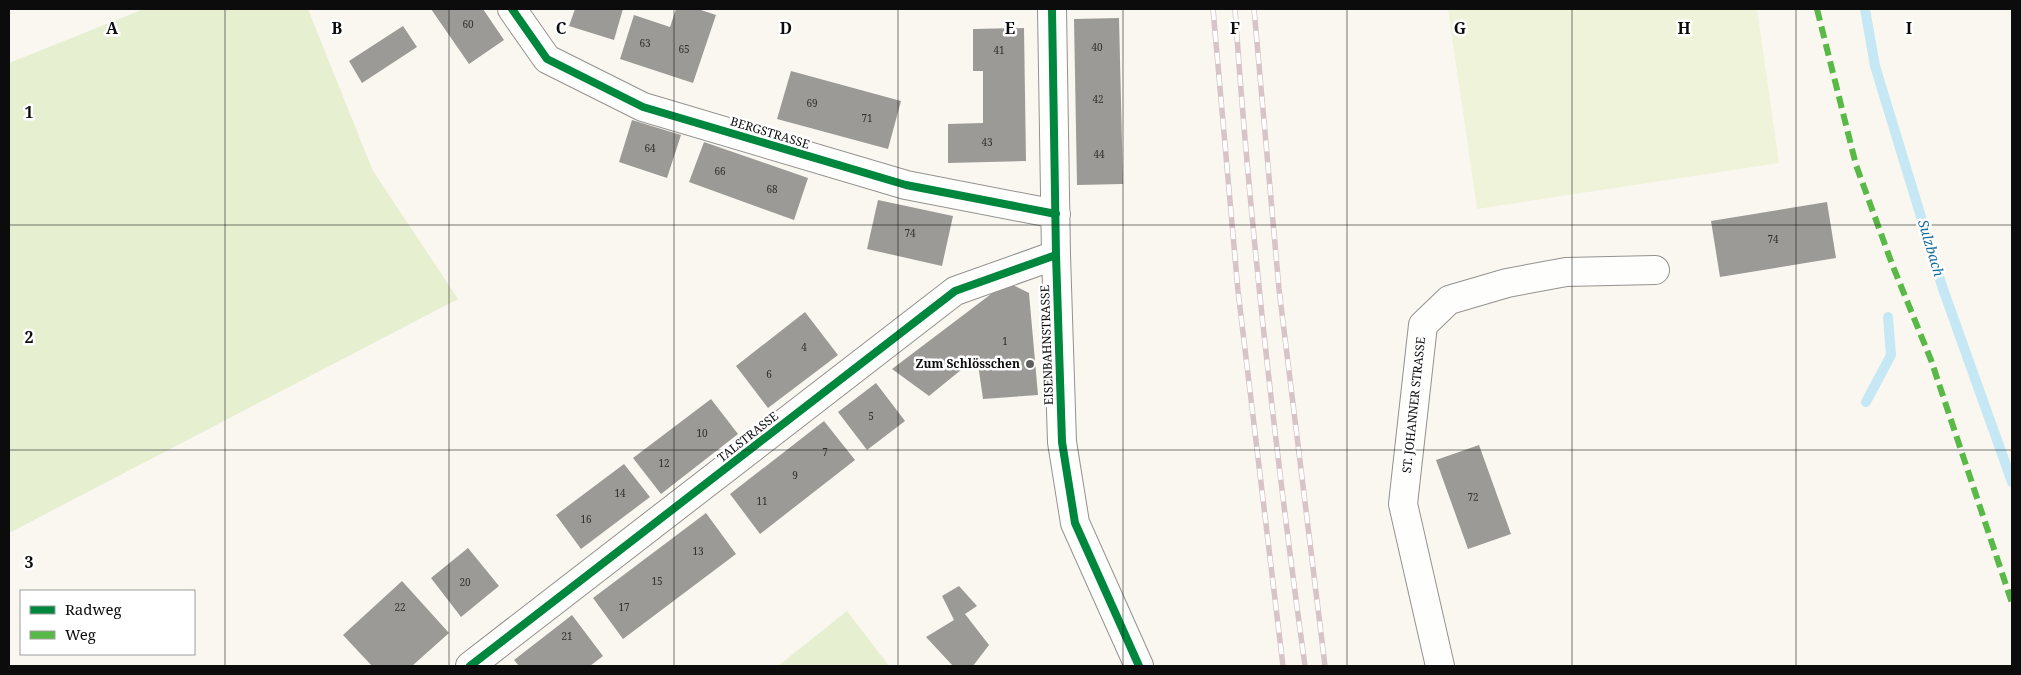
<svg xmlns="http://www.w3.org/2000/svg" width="2021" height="675" font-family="'Noto Serif',serif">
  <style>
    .green { fill: #e6efd0 }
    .pitch { fill: #eff3d9 }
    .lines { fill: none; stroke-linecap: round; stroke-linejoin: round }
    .stream { stroke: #c6e8f4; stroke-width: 10 }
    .building { fill: #9c9a96 }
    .street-casing { stroke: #93928f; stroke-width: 30 }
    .street { stroke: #fefefd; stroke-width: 28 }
    .rail-casing { stroke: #d6c4c6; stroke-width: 5.5 }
    .rail { stroke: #fff; stroke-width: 4; stroke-dasharray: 11; stroke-linecap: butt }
    .quiet { stroke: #58b947; stroke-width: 6; stroke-dasharray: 12 6; stroke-linecap: butt }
    .cycleway-casing { stroke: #fff; stroke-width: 11 }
    .cycleway { stroke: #00873e; stroke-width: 8 }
    .grid { fill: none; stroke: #0c0c0c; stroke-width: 1; stroke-opacity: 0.55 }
    .poi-dot { fill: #5f5e5c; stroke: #fff; stroke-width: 2 }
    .labels { text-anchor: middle; stroke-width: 5; stroke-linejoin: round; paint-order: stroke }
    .number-label { font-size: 10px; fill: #30302e }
    .street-label { font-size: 12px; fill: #0c0c0c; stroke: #fff }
    .poi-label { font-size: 12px; font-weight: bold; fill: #0c0c0c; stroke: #fff; text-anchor: end }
    .water-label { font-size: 14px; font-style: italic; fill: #166f9d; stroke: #fff }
    .grid-label { font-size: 16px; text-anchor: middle; font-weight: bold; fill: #0c0c0c; stroke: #fff; stroke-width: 5; stroke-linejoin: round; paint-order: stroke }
  </style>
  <rect width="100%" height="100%" fill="#faf7f0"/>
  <path class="green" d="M144,9H308L373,171L458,299L9,533V63Z
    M847,611L889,666H778Z"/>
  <path class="pitch" d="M1448,9H1757L1779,163L1477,209Z"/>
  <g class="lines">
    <path class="stream" d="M1865,9L1875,66L1943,289L2012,482
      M1866,402L1891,355L1888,317"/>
  </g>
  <path class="building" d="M431,9H483L504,40L469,64Z
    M575,9H623L614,40L569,26Z
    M676,9H698L716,15L693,83L620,59L634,15L670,27Z
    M1119,18L1123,184L1077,185L1074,19Z
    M403,26L417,47L362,83L349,61Z
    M1024,28L1026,161L948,163V124L983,123V71H973V29Z
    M791,71L901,101L888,149L777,119Z
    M632,120L681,135L667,178L619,162Z
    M704,142L808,178L794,220L689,182Z
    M878,200L953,216L942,266L867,249Z
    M1827,202L1836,258L1720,277L1711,221Z
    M1007,282L1029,293L1038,395L983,399L977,357L929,396L892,369Z
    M805,312L838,355L768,408L736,366Z
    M876,383L905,421L867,450L838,412Z
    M711,399L738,434L661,494L633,458Z
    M824,421L855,460L760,534L730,494Z
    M1479,445L1511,534L1468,549L1436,460Z
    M624,464L650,497L581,549L556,515Z
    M706,513L736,554L623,639L593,598Z
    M468,548L499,586L461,617L431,578Z
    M402,581L449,633L412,666H372L343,635Z
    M959,586L977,606L965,614L989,645L973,666H953L926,637L954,620L942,596Z
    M572,615L603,656L590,666H519L514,660Z"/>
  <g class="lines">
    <g class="street-casing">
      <path id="street" d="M512,9L547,59L643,107L906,185L1056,214
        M1052,9L1056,255L1062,442L1075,523L1139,666
        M470,666L955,291L1056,255
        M1440,666L1403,504L1423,325L1449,300L1507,283L1566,272L1655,270"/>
    </g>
    <use href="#street" class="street"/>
    <g class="rail-casing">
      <path id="rail" d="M1213,9L1238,291L1283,666
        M1235,9C1250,229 1275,448 1305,666
        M1254,9L1279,289L1325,666"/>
    </g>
    <use href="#rail" class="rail"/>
    <path class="quiet" d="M1817,9L1856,165L1892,264L1931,360L2012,603"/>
    <g class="cycleway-casing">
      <path id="cycleway" d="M512,9L547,59L643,107L906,185L1056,214
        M1052,9L1056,255L1062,442L1075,523L1139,666
        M470,666L955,291L1056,255"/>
    </g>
    <use href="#cycleway" class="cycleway"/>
  </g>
  <path class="grid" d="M225,9V666M449,9V666M674,9V666M898,9V666M1123,9V666M1347,9V666M1572,9V666M1796,9V666M9,225H2012M9,450H2012"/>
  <circle class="poi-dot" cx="1030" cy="364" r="5"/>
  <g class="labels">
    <g class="number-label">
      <text x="468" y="28">60</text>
      <text x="645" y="47">63</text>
      <text x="1097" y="51">40</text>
      <text x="684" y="53">65</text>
      <text x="999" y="54">41</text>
      <text x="1098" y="103">42</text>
      <text x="812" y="107">69</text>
      <text x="867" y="122">71</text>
      <text x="987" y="146">43</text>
      <text x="650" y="152">64</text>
      <text x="1099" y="158">44</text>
      <text x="720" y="175">66</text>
      <text x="772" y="193">68</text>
      <text x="910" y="237">74</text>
      <text x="1773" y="243">74</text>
      <text x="1005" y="345">1</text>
      <text x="804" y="351">4</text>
      <text x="769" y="378">6</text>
      <text x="871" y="420">5</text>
      <text x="702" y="437">10</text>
      <text x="825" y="456">7</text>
      <text x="664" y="467">12</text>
      <text x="795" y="479">9</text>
      <text x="620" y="497">14</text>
      <text x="1473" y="501">72</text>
      <text x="762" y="505">11</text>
      <text x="586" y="523">16</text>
      <text x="698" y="555">13</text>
      <text x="657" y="585">15</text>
      <text x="465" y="586">20</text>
      <text x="400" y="611">22</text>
      <text x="624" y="611">17</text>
      <text x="567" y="640">21</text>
    </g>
    <g class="street-label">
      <text transform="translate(770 133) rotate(17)" y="4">BERGSTRASSE</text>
      <text transform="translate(1047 345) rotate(-92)" y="4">EISENBAHNSTRASSE</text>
      <text transform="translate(1414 405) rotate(-84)" y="4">ST. JOHANNER STRASSE</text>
      <text transform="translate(748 437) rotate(-38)" y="4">TALSTRASSE</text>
    </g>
    <g class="poi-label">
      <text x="1020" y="368">Zum Schlösschen</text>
    </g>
    <g class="water-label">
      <text transform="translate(1931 248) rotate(73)" y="5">Sulzbach</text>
    </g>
  </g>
  <g class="grid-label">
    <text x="112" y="34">A</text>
    <text x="337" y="34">B</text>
    <text x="561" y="34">C</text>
    <text x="786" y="34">D</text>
    <text x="1010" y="34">E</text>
    <text x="1235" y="34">F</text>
    <text x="1460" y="34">G</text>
    <text x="1684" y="34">H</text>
    <text x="1909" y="34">I</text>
    <text x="29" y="118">1</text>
    <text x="29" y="343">2</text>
    <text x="29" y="568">3</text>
  </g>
  <rect width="2021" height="675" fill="none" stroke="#0c0c0c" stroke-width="20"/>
  <rect x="20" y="590" width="175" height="65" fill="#ffffff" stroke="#9e9e9e"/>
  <rect x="30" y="606" width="25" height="8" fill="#00873e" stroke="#9e9e9e"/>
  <text x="65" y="615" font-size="15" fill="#0c0c0c">Radweg</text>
  <rect x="30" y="631" width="25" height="8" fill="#58b947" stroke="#9e9e9e"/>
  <text x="65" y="640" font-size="15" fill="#0c0c0c">Weg</text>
</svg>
